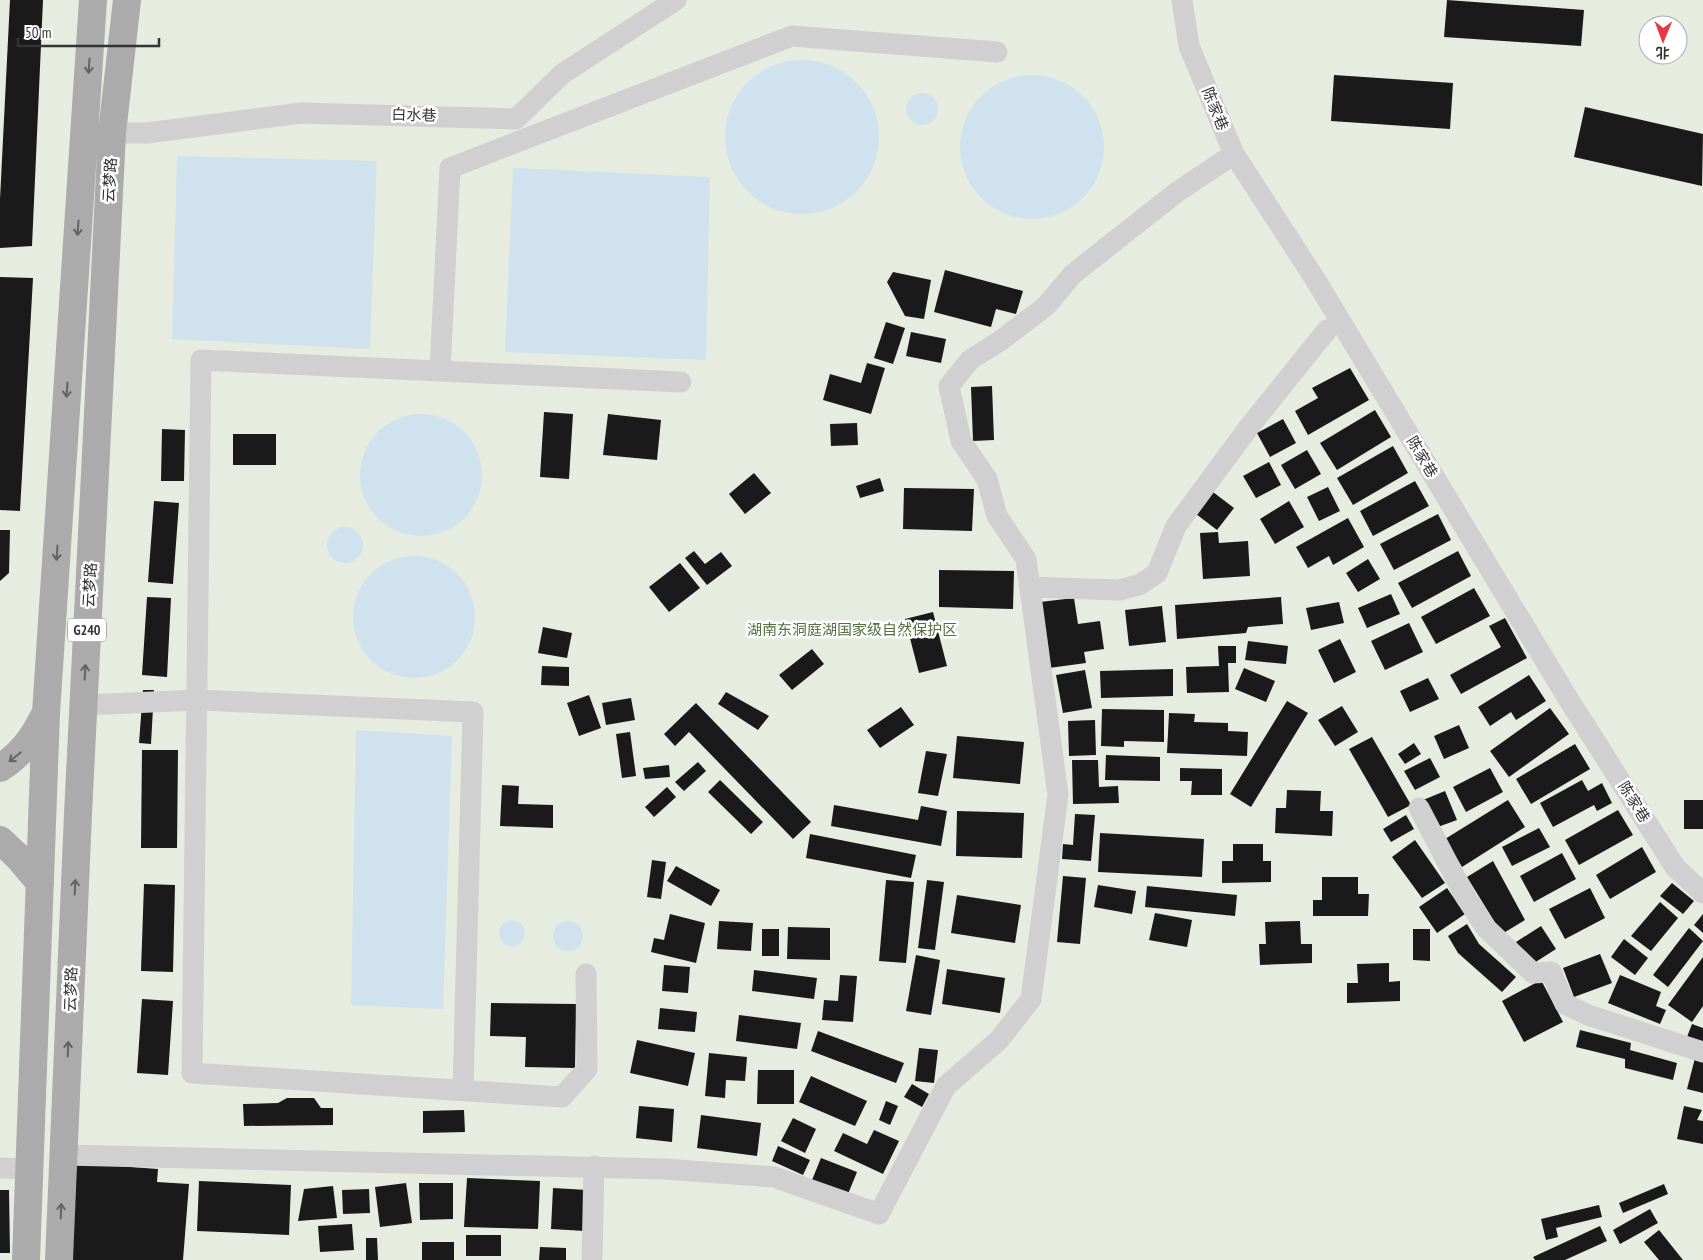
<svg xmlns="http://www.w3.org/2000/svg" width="1703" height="1260" font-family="'PT Sans Narrow','Noto Sans SC',sans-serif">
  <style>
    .green { fill: #e6ecdf; fill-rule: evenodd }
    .water { fill: #cfe2ee }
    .building { fill: #1a1a1a }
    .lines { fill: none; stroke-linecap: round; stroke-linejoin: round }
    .minor { stroke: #d0d0d0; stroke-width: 21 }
    .major { stroke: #ababab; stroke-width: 28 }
    .oneway { stroke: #636363 }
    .labels { text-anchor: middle; stroke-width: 5; stroke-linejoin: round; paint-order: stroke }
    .shield { fill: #fff; stroke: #707070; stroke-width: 1 }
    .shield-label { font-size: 14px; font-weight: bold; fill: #333 }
    .street-label { font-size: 15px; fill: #333; stroke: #fff }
    .park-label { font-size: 15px; fill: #56703f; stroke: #fff }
  </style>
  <rect width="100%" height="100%" fill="#fff"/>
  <path class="green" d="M0,0H1703V1260H0ZM1648,25H1678V55H1648Z"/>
  <path class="water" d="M725 137a77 77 0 1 1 154 0a77 77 0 1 1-154 0Z
    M960 147a72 72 0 1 1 144 0a72 72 0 1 1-144 0Z
    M906 109a16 16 0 1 1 32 0a16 16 0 1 1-32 0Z
    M177,156L377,161L370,349L172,339Z
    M513,168L710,177L706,360L505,352Z
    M360 475a61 61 0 1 1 122 0a61 61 0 1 1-122 0Z
    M327 545a18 18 0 1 1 36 0a18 18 0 1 1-36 0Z
    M353 617a61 61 0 1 1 122 0a61 61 0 1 1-122 0Z
    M356,730L452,736L443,1009L351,1005Z
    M499 933a13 13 0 1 1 26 0a13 13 0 1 1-26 0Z
    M553 936a15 15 0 1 1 30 0a15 15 0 1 1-30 0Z"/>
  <path class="building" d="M10,0H43L32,246L0,248V199Z
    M1447,0L1584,10L1581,46L1444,37Z
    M1334,75L1453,83L1450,129L1331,121Z
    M1585,107L1703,134L1702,186L1574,157Z
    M945,270L1023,291L1016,314L996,309L991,327L934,312Z
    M893,272L931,280L924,319L905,316L887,282Z
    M0,277L33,278L20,511L0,510Z
    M886,322L905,328L893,364L874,358Z
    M911,332L946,339L941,363L906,356Z
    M867,363L885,368L871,414L823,400L830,374L861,383Z
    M1350,368L1369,400L1308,435L1295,411L1318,398L1312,388Z
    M992,386L994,440L973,441L971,387Z
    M1375,410L1391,437L1337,470L1320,443Z
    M544,412L573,414L569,479L540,477Z
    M608,414L661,420L657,460L603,455Z
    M1283,419L1296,443L1270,457L1257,433Z
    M857,423L858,445L831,446L830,424Z
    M162,429L185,430L184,481H161Z
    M233,434H276V465H233Z
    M1393,446L1408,473L1353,505L1337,478Z
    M1307,450L1321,474L1295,489L1281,465Z
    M1269,462L1281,485L1256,498L1243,476Z
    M754,473L771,493L745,514L729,494Z
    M880,478L884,491L860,498L856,486Z
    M1415,481L1429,506L1373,536L1360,511Z
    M1328,487L1340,511L1319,521L1307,497Z
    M904,488L974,489L972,531L903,529Z
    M1213,492L1234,508L1217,530L1196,514Z
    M154,501L179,503L173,584L148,582Z
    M1289,501L1304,527L1275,544L1260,519Z
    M1438,514L1451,540L1394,570L1380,544Z
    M1348,518L1364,547L1333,565L1329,556L1308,568L1296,547Z
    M0,530H10L9,573L0,581Z
    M1218,532L1219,543L1248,541L1250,576L1203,579L1200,533Z
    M694,551L705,564L721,552L732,566L707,585L685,558Z
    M1458,551L1471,576L1412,608L1398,583Z
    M1368,559L1380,579L1358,592L1346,573Z
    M680,563L700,588L669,612L649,587Z
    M939,570L1014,571L1013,609L939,607Z
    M1474,588L1490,616L1436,644L1421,617Z
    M1391,594L1400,614L1367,628L1358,608Z
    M147,597L171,598L167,677L142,675Z
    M1281,597L1283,624L1248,627L1246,633L1177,639L1175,605Z
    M1074,598L1078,624L1100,621L1104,649L1084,652L1086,663L1049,668L1040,602Z
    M1339,602L1344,623L1311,630L1306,608Z
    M1162,606L1166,642L1129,646L1125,610Z
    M933,612L947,666L919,673L905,619Z
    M1505,618L1527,658L1461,694L1450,675L1501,647L1489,626Z
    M1409,623L1423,652L1385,670L1371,641Z
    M543,627L572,633L567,658L538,653Z
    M1340,639L1356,672L1334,683L1318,650Z
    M1248,641L1288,646L1286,664L1245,660Z
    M1218,646H1236V663H1228L1229,692L1187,693L1186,667L1219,666Z
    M812,649L824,664L792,690L779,675Z
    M542,666L569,667V686L541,685Z
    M1244,668L1275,681L1266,702L1235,689Z
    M1173,669V696L1101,698L1100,671Z
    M1085,670L1092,708L1063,713L1056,675Z
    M1529,675L1546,701L1516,720L1511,712L1490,726L1478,707Z
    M1428,678L1439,699L1410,712L1400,691Z
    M143,690H154L151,744L139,743Z
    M726,692L769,716L758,730L718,704Z
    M589,695L601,728L579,736L567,703Z
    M631,698L635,720L606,725L602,703Z
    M1287,701L1308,713L1251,807L1230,794Z
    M696,703L811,822L793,839L689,732L675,746L664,734Z
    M1342,706L1358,732L1335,746L1318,720Z
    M901,707L914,725L880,748L867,730Z
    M1550,708L1569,734L1509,777L1490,751Z
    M1102,709L1164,710V742L1124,741V747L1101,746Z
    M1169,713L1195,714L1194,722L1228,723V731L1248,732L1247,756L1167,753Z
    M1095,720L1096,755L1069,756L1068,721Z
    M1459,725L1469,748L1444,759L1434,736Z
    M630,732L636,776L622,778L616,734Z
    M957,736L1024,742L1020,784L953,778Z
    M1372,737L1411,805L1388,817L1349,749Z
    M1414,743L1421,754L1405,764L1398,754Z
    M1575,744L1590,769L1531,804L1516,779Z
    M142,750H178L177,848H141Z
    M926,751L947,754L938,796L918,793Z
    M1106,755L1160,757V781L1105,780Z
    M1430,758L1440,777L1415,790L1404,771Z
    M1072,760H1098L1099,787L1118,786L1119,803L1073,804Z
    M698,762L706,771L684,791L675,782Z
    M669,765L670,777L645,779L643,768Z
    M1180,768L1222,769V795H1191L1192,781H1180Z
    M1490,768L1503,792L1466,812L1453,787Z
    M720,780L763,822L751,834L708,792Z
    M1582,780L1588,791L1602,783L1612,803L1597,811L1594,805L1553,827L1540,803Z
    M502,785L519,786L518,804L553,805V828L500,826Z
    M667,787L676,797L654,817L645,807Z
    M1287,790L1321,791L1320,811H1333L1332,836L1275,833L1276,808H1286Z
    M1445,791L1457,820L1435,828L1423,800Z
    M1508,800L1525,827L1462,867L1445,839Z
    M1684,800H1703V829H1684Z
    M834,805L918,820L921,806L947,811L941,846L831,826Z
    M1618,810L1633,835L1579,865L1565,840Z
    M957,811L1024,813L1022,858L956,856Z
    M1075,814L1095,815L1091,861L1062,859L1063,844L1073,845Z
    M1406,815L1414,829L1391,842L1383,829Z
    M1539,828L1550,847L1512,866L1502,847Z
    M1100,833L1204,839L1202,877L1098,872Z
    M810,834L916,855L911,878L806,858Z
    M1415,840L1445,883L1422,898L1392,857Z
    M1233,844H1263V861H1271V882L1222,883V861H1233Z
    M1642,847L1656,872L1610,899L1596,875Z
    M1562,853L1576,879L1534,902L1520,876Z
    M652,860L666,862L661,899L647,897Z
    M1493,861L1525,920L1502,934L1467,877Z
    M676,866L720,890L711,906L667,881Z
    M1063,876L1086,878L1080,944L1057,942Z
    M1322,877H1358V894H1369L1368,916H1313V900H1322Z
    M886,880L914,882L906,963L879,961Z
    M927,880L944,882L935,950L918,948Z
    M1672,883L1694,901L1683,914L1660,896Z
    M144,884L175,885L173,972L141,971Z
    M1098,885L1136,891L1132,914L1094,907Z
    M1147,886L1237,895L1235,916L1145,907Z
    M1447,888L1465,914L1437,933L1419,907Z
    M1590,888L1605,918L1565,939L1549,909Z
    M957,895L1021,905L1015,943L951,933Z
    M1660,902L1678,918L1651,951L1631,936Z
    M1155,913L1192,920L1187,947L1149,940Z
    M670,914L705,923L696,963L651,952L654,938L664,940Z
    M1703,914V933L1694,925Z
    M719,921L753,923L751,951L717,949Z
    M1300,921L1301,944H1312V963L1260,965L1259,944H1266L1265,922Z
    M1467,924L1479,944L1516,977L1502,992L1458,953L1448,936Z
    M1541,926L1556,949L1531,965L1516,942Z
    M788,927L830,928V960L787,959Z
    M1689,928L1703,941L1668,987L1653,975Z
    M762,929H779V956H762Z
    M1413,929H1430V961L1413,960Z
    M1624,939L1648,958L1635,975L1611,957Z
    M1600,954L1612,983L1574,997L1563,968Z
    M916,955L940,960L931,1015L906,1011Z
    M1703,957V1006L1692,1022L1668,1005Z
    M1389,963V982L1400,981V1001L1347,1003V983H1358L1357,964Z
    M664,965L690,967L688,993L662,991Z
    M947,969L1005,978L1000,1013L942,1004Z
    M754,970L817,978L814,999L752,991Z
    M840,975L857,976L853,1022L822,1020L824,1000L838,1001Z
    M1620,975L1661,992L1656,1006L1666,1010L1660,1024L1608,1003Z
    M1541,980L1563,1022L1524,1042L1502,1001Z
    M142,999L173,1001L168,1075L137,1073Z
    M491,1003L576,1004L575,1068L525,1067L526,1037L490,1036Z
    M660,1008L697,1012L695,1032L658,1029Z
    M739,1015L801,1023L797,1049L736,1041Z
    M1692,1024L1703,1028V1043L1687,1037Z
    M1580,1030L1631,1043L1630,1050L1677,1063L1673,1080L1625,1068V1059L1576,1047Z
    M818,1031L904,1063L896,1083L811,1051Z
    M637,1040L695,1053L688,1086L630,1073Z
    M919,1048L938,1050L934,1083L915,1081Z
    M709,1053L747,1057L745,1081L726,1080L725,1098L705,1096Z
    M1695,1058L1703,1060V1093L1687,1089Z
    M758,1070H794V1104H757Z
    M811,1076L867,1101L855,1126L799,1102Z
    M912,1084L929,1094L922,1107L904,1097Z
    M287,1098H314L321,1108H333V1125L244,1126L243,1104L278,1103Z
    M886,1101L898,1106L890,1125L879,1120Z
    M639,1106L674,1109L672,1142L636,1138Z
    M1684,1106L1702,1110L1697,1120L1703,1121V1144L1677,1139Z
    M464,1110L465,1132L423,1133V1111Z
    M701,1115L761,1123L757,1156L697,1148Z
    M793,1118L816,1129L805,1153L781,1141Z
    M874,1130L899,1141L883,1174L834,1151L843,1133L867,1144Z
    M778,1146L810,1160L803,1175L772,1161Z
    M821,1158L857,1172L848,1194L812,1180Z
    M76,1163L158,1169L157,1182L189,1184L183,1260H69Z
    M467,1178L540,1181L538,1229L464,1227Z
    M199,1181L291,1185L289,1235L197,1231Z
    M406,1183L412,1223L380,1227L375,1187Z
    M419,1183H453V1219L420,1220Z
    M1664,1184L1668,1194L1623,1213L1619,1203Z
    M333,1186L337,1218L298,1221L304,1189Z
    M553,1188L587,1190L585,1231L551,1229Z
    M369,1189L370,1213L343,1214L342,1190Z
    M0,1190H9L10,1253H0Z
    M1599,1205L1602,1217L1556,1228L1558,1237L1546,1240L1541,1219Z
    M1650,1209L1658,1223L1620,1244L1613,1230Z
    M352,1224L354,1250L320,1252L318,1226Z
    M1600,1226L1607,1241L1565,1260H1535L1533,1257Z
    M1659,1230L1683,1260H1659L1644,1242Z
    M466,1235H501V1256H466Z
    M366,1238H377L378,1260H366Z
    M422,1242H454V1260H422Z
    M540,1247L566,1248V1260H539Z"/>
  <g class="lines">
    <path class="minor" d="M1182,0L1189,46L1234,154L1315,279L1567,697L1675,867L1703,893
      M112,133H147L301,113L516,119L562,74L676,0
      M440,371L450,168L792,36L997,52
      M1030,587L1119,590L1139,585L1157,573L1176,526L1249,427L1327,330
      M84,705L198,700L473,712L463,1090
      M1419,808L1465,896L1486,928L1533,973L1551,972L1565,1004L1588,1015L1703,1052
      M586,974L587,1069L562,1097L192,1073L201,360L681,382
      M64,1155L664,1169L774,1177L879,1214L946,1086L999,1040L1031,999L1058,795L1026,559L997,516L987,479L961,441L949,386L970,360L1000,341L1046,306L1073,274L1177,192L1234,154
      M0,1168L30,1169
      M592,1260L594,1166"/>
    <path class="major" d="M0,768C21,755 33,738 44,716
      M0,840L18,857L40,883
      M26,1260L46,713L93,0
      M59,1260L78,814L112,133L127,0"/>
  </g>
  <defs><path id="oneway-shaft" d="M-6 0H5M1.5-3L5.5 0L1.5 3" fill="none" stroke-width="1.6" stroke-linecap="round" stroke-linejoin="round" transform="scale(1.25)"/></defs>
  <g class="oneway">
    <use href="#oneway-shaft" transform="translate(89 66) rotate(94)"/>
    <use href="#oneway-shaft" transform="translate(78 228) rotate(94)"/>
    <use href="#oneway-shaft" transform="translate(67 390) rotate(94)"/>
    <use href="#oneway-shaft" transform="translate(57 553) rotate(94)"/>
    <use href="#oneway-shaft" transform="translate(85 672) rotate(-87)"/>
    <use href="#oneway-shaft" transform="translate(15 757) rotate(141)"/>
    <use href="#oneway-shaft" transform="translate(75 887) rotate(-88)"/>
    <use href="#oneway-shaft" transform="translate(68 1049) rotate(-88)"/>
    <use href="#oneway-shaft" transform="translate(61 1211) rotate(-88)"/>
  </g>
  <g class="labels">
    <rect class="shield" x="68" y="618.5" width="38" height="23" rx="4"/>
    <g class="shield-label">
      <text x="87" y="635">G240</text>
    </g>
    <g class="street-label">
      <text transform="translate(1215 109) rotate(68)" y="5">陈家巷</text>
      <text transform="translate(414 115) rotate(2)" y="5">白水巷</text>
      <text transform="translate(110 180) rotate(-87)" y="5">云梦路</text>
      <text transform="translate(1422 457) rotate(59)" y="5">陈家巷</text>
      <text transform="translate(90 585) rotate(-87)" y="5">云梦路</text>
      <text transform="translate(1634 802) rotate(58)" y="5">陈家巷</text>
      <text transform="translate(71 989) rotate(-88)" y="5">云梦路</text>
    </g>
    <g class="park-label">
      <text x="852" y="635">湖南东洞庭湖国家级自然保护区</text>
    </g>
  </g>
  <g transform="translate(1663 40) rotate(181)"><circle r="24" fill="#ffffff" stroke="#adadad"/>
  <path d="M0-4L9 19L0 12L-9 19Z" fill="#e63946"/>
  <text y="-8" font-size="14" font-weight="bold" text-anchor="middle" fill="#333333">北</text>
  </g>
  <path d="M18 38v8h141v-8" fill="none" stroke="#333333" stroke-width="2.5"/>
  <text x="25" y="38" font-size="15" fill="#333333" stroke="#ffffff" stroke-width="4" paint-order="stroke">50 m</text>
</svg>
